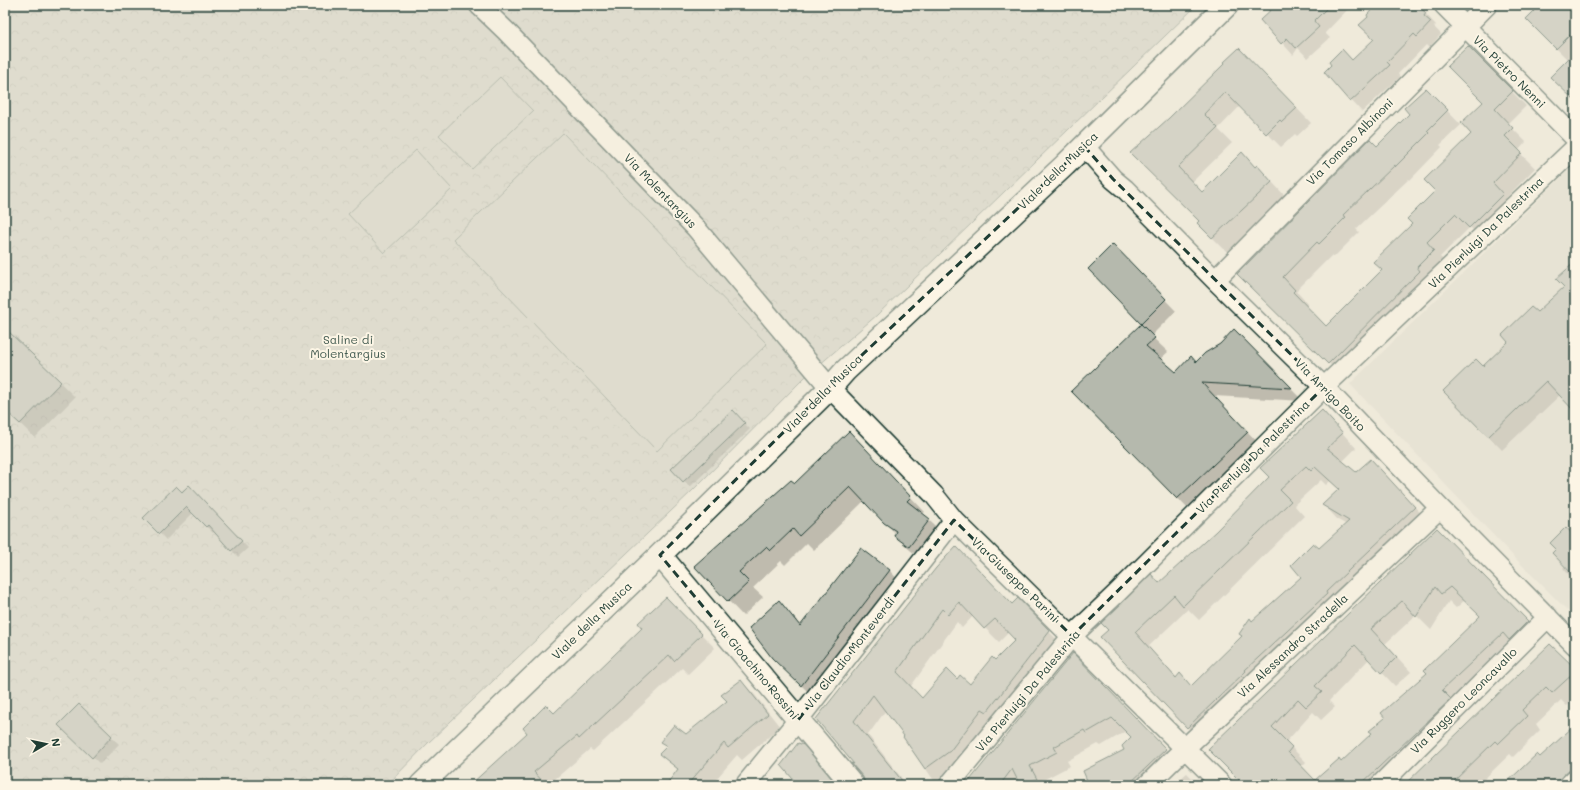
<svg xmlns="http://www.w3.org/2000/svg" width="1580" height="790" font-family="Mali,sans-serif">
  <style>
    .built { fill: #dedbcc }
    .park { fill: url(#park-crowns); stroke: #76857a }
    .garden { fill: #cccdbf; stroke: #76857a }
    .shadow { fill: #0003; fill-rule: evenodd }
    .building { fill: #b5b9ad; stroke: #1f3d34; fill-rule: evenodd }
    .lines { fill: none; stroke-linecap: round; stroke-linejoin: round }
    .street-casing { stroke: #1f3d34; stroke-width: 22 }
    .secondary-casing { stroke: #1f3d34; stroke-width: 25 }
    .street { stroke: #fcf5e5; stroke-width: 19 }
    .secondary { stroke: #fcf5e5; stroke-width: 22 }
    .marked { fill: none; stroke: #1f3d34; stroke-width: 3; stroke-dasharray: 8 5; stroke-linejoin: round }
    .labels { text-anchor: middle; stroke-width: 4; stroke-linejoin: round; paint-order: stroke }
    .street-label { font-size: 12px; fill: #1f3d34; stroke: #fcf5e5 }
    .park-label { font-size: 12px; fill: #425a50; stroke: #fcf5e5 }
  </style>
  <defs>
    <pattern id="park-crowns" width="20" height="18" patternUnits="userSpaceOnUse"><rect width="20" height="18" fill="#cccdbf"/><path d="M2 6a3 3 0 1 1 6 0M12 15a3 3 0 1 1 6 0" fill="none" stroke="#afb1a5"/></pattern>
  </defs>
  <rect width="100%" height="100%" fill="#efeada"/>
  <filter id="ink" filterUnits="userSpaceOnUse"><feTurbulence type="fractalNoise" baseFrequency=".025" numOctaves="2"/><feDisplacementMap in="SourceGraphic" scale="8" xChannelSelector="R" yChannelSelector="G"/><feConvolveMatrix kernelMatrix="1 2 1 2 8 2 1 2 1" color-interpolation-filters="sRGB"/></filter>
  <g filter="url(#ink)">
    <path class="built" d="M1575,164V618L1516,559L1350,384Z"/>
    <path class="park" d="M5,5H1197L877,315L804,378L692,491L428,743L387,785H5Z"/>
    <path class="garden" d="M500,77L533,111L472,169L439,135Z
      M563,133L767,344L657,451L453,239Z
      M416,150L452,189L384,253L348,214Z"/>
    <path class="shadow" d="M1277,5H1352L1325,33L1330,38L1308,58L1298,48L1293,55L1262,20Z
      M1378,5H1421L1426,10L1424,12L1436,25L1434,27L1441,34L1429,48L1426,45L1398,74L1400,77L1362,112L1325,72L1352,62L1375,39L1370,17Z
      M1541,5H1575V100L1568,60L1527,19Z
      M1468,47L1526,106L1508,124L1526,142L1518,151L1535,168L1506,198L1517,208L1484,241L1470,227L1440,257L1448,264L1343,377L1238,274L1377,147L1411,114L1426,89L1461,125L1440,145L1442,147L1410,180L1409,179L1356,229L1359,232L1334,257L1332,255L1296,291L1308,304L1307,307L1327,327L1384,270L1472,134L1485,102Z
      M1239,49L1311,123L1297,136L1295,134L1281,147L1240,106L1218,129L1232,143L1192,182L1202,193L1257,166L1286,197L1227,252L1198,223L1200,221L1132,153L1169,119Z
      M1113,246L1176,311L1151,336L1168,352L1160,359L1176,373L1196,363L1221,345L1234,331L1303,401L1214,396L1261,446L1191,512L1073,391L1142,324L1089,269Z
      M1575,263V410L1560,395L1502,450L1444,391L1483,367L1565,287Z
      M5,329L75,397L35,438L5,409Z
      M733,412L750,429L690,487L673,469Z
      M1336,426L1356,448L1342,462L1356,474L1385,475L1429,522L1202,742L1102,637L1159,584ZM1321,480L1326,485L1330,481L1339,489L1324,505L1338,520L1347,525L1319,549L1302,577L1252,622L1243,637L1192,687L1177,678L1148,647L1188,609L1199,620L1304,516L1294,505Z
      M863,447L925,512L922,514L944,534L924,561L910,550L895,536L896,534L864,501L814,550L807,543L785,565L781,561L753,588L763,597L743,616L695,566L795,484Z
      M182,493H196L248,548L238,557L215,531L213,533L193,513L166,540L145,518Z
      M1575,532V582L1563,568L1565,566L1572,535Z
      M1452,544L1542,636L1389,785H1245L1209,749ZM1465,600L1481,616L1373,734L1341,763L1315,781L1301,767L1306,762L1286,742L1313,712L1321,720L1335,707L1329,701L1369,659L1395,686L1411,672L1385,644L1416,615L1431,630L1449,601L1456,608Z
      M862,549L890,571L904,586L816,700L773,657L779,602L802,626Z
      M937,569L1012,605L1018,600L1063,646L950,785H937L904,737L906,736L886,710L868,735L907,785H866L857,766L817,719ZM973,616L999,642L1009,632L1016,640L970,686L957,680L923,699L911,686L957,622L962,628Z
      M666,599L715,648L688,674L682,668L593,751L590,749L548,785H472L554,714L644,628Z
      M1550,645L1575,670V698L1567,706L1561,700L1536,724L1540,730L1513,757L1510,754L1478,785H1405Z
      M1086,668L1179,763L1156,785H1074V784L1087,778L1126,750L1132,737L1126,731L1101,746L1098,744L1067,761L1070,766L1043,780L1046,785H967Z
      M741,681L754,694L780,727L742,760L737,755L711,785H667L679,771L661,754L667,747L661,742L686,735L728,701Z
      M79,706L119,744L100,764L60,725Z
      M1575,730V785H1506L1540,758Z
      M803,746L817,761L838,785H799Z
      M1187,773L1199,785H1173Z"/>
    <path class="building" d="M1276,5H1330L1314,21L1319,27L1296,48L1287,38L1281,44L1260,20Z
      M1376,5H1417L1426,13L1424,16L1431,22L1417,37L1414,34L1387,62L1390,65L1350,102L1324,72L1331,65L1329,62L1342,49L1352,60L1374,39L1359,25L1368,17L1367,15Z
      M1540,5H1567L1575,13V30L1556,49L1526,19Z
      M1468,46L1513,91L1495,109L1513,128L1505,136L1522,153L1493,183L1503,194L1469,228L1455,214L1427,242L1434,250L1417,267L1420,271L1328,364L1237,274L1370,139L1377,146L1409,114L1404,108L1426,88L1448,110L1427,131L1429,133L1395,167V165L1343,215L1346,217L1319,244L1317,242L1283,277L1295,290L1293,292L1326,326L1382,270L1373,262L1412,224L1407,219L1435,191L1424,180L1471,134L1461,123L1483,102L1447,66Z
      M1239,48L1297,108L1282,122L1280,120L1266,134L1225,92L1204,114L1218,128L1178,167L1202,192L1242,152L1255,167L1257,165L1272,182L1212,238L1197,223L1199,221L1130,153L1169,118L1225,63L1224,62Z
      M1575,52V101L1550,77Z
      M1113,244L1166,299L1141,324L1088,269Z
      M1575,262V412L1546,381L1488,437L1443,391L1476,359L1483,366L1508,342L1502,335L1531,307L1537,312L1564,287L1556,279Z
      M1141,324L1155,338L1146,346L1176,372L1191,356L1196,362L1205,353L1220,344L1234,329L1292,388L1202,383L1248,432L1177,499L1071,391Z
      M5,328L61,382L20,424L5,410Z
      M733,410L745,423L683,482L671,469Z
      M1322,410L1343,433L1327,448L1356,472L1371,459L1415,507L1326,592L1327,594L1245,670L1246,671L1187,728L1100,637L1108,630L1101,623L1151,574L1159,583L1216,531L1269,477L1260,468ZM1306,466L1311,471L1315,467L1339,489L1322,505L1349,521L1319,548L1313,543L1291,565L1301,577L1252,621L1250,618L1239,634L1242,636L1191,686L1180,673L1176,678L1135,632L1174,595L1183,606L1291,501L1280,490Z
      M849,431L911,497L907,501L930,519L909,547L894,536L896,531L884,523L850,487L799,536L793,529L770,551L766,547L739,572L749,582L728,602L694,566L791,480L795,483Z
      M189,485L242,541L231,551L208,525L206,527L186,507L159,534L143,518L176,486L182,492Z
      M1566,527L1575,537V577L1552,553L1556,549L1550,543Z
      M1437,528L1528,621L1509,640L1503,633L1442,690L1451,699L1360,785H1244L1208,749ZM1435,587L1441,594L1450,587L1480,616L1424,670L1427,673L1381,713L1385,718L1369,731L1372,733L1341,762L1339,759L1315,780L1288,752L1292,747L1272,727L1298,699L1306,707L1322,692L1315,686L1355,645L1381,673L1397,657L1371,629L1402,601L1416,617Z
      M956,546L1012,604L1018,598L1050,631L987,712L982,709L950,751L925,769L903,737L904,736L873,695L854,721L903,782L907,783L906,785H865L863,777L851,763L854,764L816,719L936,568ZM959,602L984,629L995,619L1015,640L995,660L992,657L970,684L960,675L957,679L947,669L922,698L897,672L942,609L948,615Z
      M861,548L890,570L801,686L772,658L749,628L779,600L800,626Z
      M666,597L702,634L674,661L669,655L579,739L577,736L534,772L546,785H470L527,733L523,728L546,705L554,713L642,628L638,623Z
      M1550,644L1575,668V672L1552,693L1546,687L1522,710L1527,716L1498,744L1495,741L1450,785H1404Z
      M1073,653L1166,749L1128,785H1089L1083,771L1124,750L1122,746L1131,737L1112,718L1086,733L1084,730L1054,747L1057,752L1030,766L1037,779L1020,785L1012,769L1000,785H966Z
      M741,680L768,714L728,748L724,743L687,785H666L678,769L659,754L667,746L660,742L674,725L686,734L727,701L721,695Z
      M79,704L112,736L92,758L58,725Z
      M1575,725V764L1553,785H1504L1537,754L1540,757Z
      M798,743L804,745L837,785H798L781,765Z"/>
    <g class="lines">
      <g class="street-casing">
        <path id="street" d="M479,5L506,31L695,227L830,388L934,495L954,520L1222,785
          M1444,5L1575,138
          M1084,146L1113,179L1125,189L1215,280L1324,387L1440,508L1575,645
          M1215,280L1487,5
          M745,785L798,720L954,520
          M949,785L1072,636L1116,594L1324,387L1575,148
          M1147,785L1185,748L1440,508
          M1380,785L1548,617
          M1569,785L1575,779"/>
      </g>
      <g class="secondary-casing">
        <path id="secondary" d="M660,555L853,785
          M421,785L660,555L830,388L845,371L1065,165L1227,5"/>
      </g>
      <use href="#street" class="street"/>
      <use href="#secondary" class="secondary"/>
    </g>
  </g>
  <path d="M0 0H1580V790H0ZM1084,146L1113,179L1324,387L1072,636L954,520L798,720L660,555L845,371Z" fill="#efeada" fill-opacity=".55" fill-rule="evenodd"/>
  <path class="marked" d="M1084,146L1113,179L1324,387L1072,636L954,520L798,720L660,555L845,371Z"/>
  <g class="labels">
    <g class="street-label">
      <text transform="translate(1509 72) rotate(45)" y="4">Via Pietro Nenni</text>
      <text transform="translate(1350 142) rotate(-45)" y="4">Via Tomaso Albinoni</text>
      <text transform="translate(1058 171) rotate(-44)" y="4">Viale della Musica</text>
      <text transform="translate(660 191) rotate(46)" y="4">Via Molentargius</text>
      <text transform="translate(1486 233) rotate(-44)" y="4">Via Pierluigi Da Palestrina</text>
      <text transform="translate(823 394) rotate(-45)" y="4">Viale della Musica</text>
      <text transform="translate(1330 395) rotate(46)" y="4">Via Arrigo Boito</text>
      <text transform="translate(1253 457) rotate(-45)" y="4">Via Pierluigi Da Palestrina</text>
      <text transform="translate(1015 580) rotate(44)" y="4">Via Giuseppe Parini</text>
      <text transform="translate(592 621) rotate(-44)" y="4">Viale della Musica</text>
      <text transform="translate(1293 646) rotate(-43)" y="4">Via Alessandro Stradella</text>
      <text transform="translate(850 653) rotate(-52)" y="4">Via Claudio Monteverdi</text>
      <text transform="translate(756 670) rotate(50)" y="4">Via Gioachino Rossini</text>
      <text transform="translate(1028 691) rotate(-50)" y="4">Via Pierluigi Da Palestrina</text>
      <text transform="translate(1464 701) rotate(-45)" y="4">Via Ruggero Leoncavallo</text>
    </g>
    <g class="park-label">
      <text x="348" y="344">Saline di<tspan x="348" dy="14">Molentargius</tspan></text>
    </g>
  </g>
  <rect width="1580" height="790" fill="none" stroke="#fcf5e5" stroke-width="20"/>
  <rect x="10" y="10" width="1560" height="770" fill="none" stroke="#1f3d34" stroke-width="1.5" filter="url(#ink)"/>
  <g transform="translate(46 744) rotate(81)" stroke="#fcf5e5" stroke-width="3" paint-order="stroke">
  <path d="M0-3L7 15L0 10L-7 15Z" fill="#1f3d34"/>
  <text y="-6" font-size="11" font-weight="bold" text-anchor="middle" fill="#1f3d34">N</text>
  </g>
</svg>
